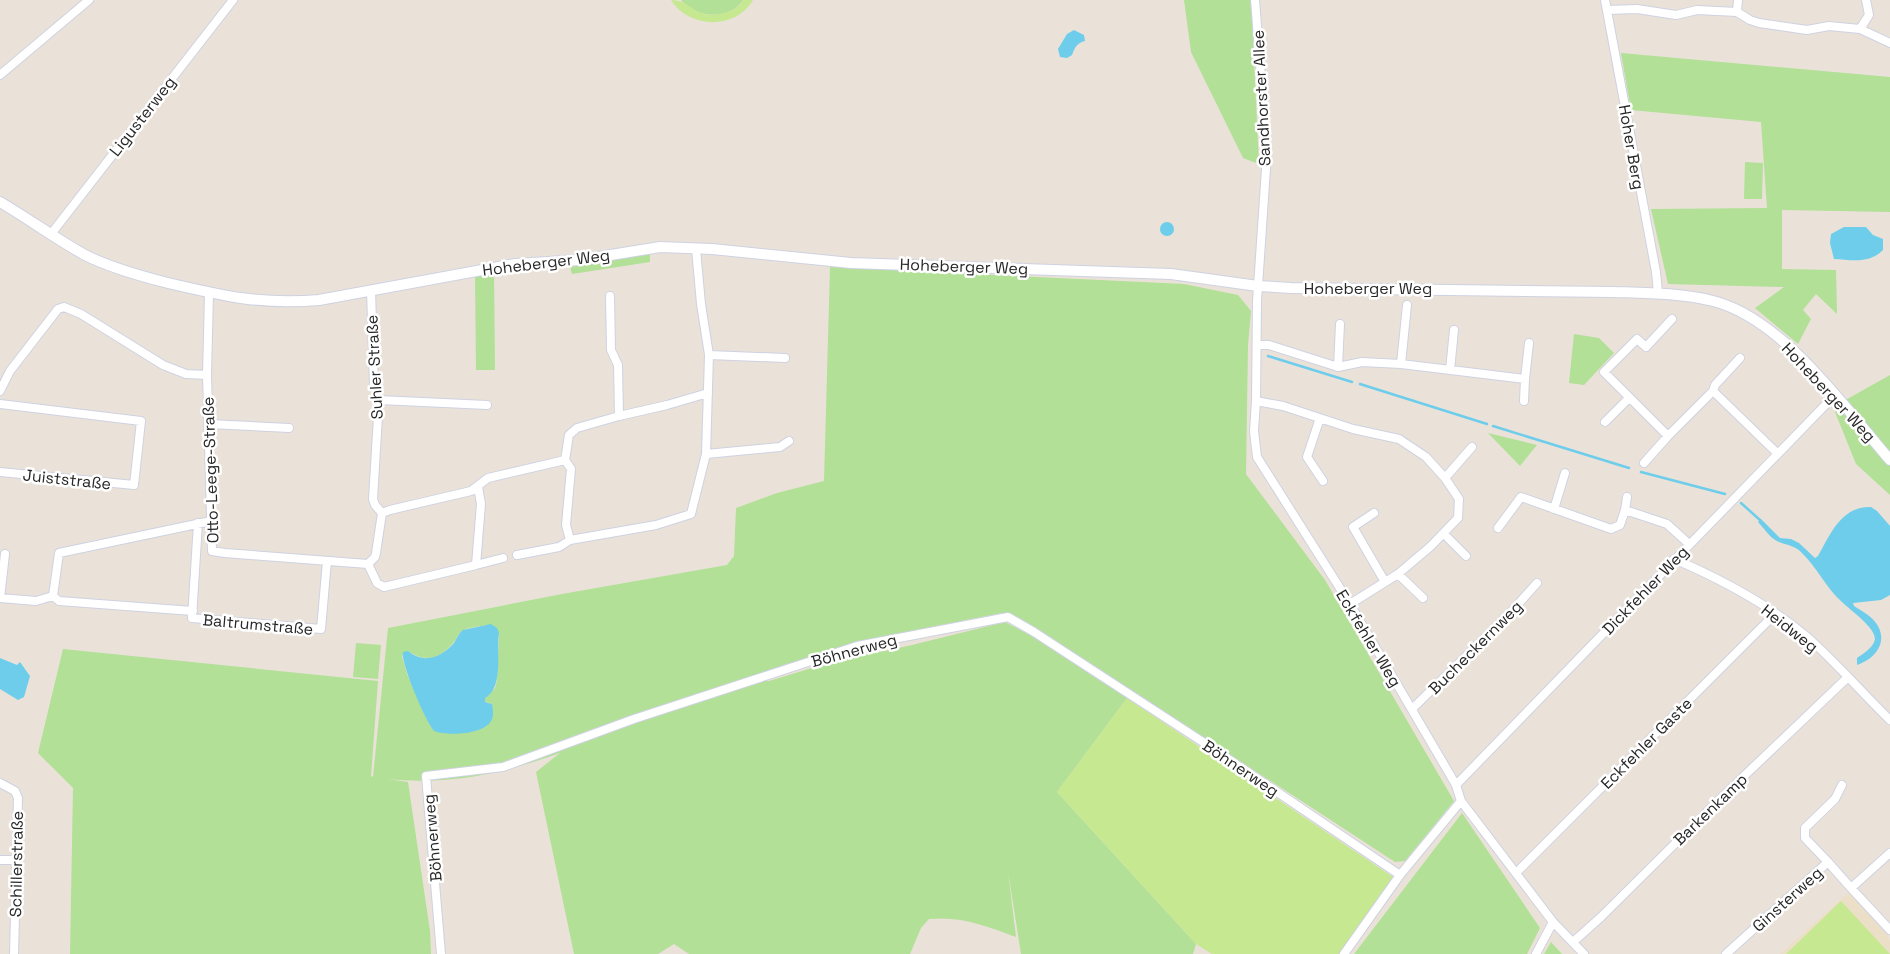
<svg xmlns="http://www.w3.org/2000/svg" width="1890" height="954" font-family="'Space Grotesk',sans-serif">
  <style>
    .education { fill: #ecdfc8 }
    .green { fill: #b1e096; fill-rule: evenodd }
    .pitch { fill: #c5e891 }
    .water { fill: #6dcdeb }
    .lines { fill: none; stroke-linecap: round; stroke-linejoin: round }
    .stream { stroke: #6dcdeb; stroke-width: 2.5 }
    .minor-casing { stroke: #ced2e1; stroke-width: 10 }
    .tertiary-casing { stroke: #ced2e1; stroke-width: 12 }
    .minor { stroke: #fff; stroke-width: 8 }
    .tertiary { stroke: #fff; stroke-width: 10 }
    .labels { text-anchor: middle; stroke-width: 5; stroke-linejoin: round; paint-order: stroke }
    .street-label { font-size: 16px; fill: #272727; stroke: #fff }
  </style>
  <rect width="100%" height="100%" fill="#eae2d9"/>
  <path class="education" d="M1849,892L1887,935L1890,941V954H1780Z"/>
  <path class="green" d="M681,0H743C730,21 695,18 681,0Z
    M1184,0H1251L1259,164L1243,158L1191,52Z
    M1621,53L1890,77V212L1782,210V269L1836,270L1837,314L1816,294L1803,310L1811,319L1798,344L1755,308L1784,287L1668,284L1651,209L1767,208L1761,122L1631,110Z
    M1745,162L1763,163L1762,199H1744Z
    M650,253V262L572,274L570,267Z
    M830,267L1184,284L1238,295L1251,311L1248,345L1246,474L1325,580L1454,801L1405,861L1395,862L1028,623L1012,614L1002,613L853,643L741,681H769L825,664L912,645L1005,622L1030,635L1127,698L1057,792L1196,944L1193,954H1021L1008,871L1016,937C986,926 962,916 929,919L921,928L910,954H689L674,944L658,954H574L536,772L560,753C501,774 450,785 387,779L408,782L430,931L431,954H70L73,788L38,753L63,649L378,681L371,776L373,777L388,628L562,594L727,565L734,556L736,508L777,493L824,481ZM486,625L499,633L497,680L495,688L485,698V702L491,703L476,731L452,733L438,732L431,727L407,674L402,656L408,651C425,663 440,659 453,643C456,640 457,636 460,633C465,627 479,627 486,625Z
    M494,268L495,370H476L475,275Z
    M1574,334L1599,338L1614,353L1584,385L1569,383Z
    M1890,375V495L1856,464L1833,407Z
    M1488,433L1537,445L1520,466Z
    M356,643L381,645L378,679L353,677Z
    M1462,813L1540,928L1527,954H1354Z
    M1551,942L1562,954H1544Z"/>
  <path class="pitch" d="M671,0C693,0 696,23 727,12C734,10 740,6 743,0H753C736,30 689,29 671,0Z
    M1127,698L1393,877L1340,954H1212L1196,944L1057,792Z
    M1841,901L1890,954H1786Z"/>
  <path class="water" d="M1074,30L1084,35L1085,41C1077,43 1075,47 1072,55L1067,58L1060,57L1058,49L1067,34Z
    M1160 229a7 7 0 1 1 14 0a7 7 0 1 1-14 0Z
    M1844,227H1866L1873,235L1883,239V250C1869,264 1852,260 1834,259L1830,243L1831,234Z
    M1871,507L1877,511L1890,526V595L1881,600L1853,603L1854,606C1862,611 1871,616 1876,623C1889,641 1876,659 1857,665V658C1863,654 1874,647 1875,639C1875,627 1850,610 1842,602C1826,588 1817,567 1801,552C1794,545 1785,545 1777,541C1769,537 1764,528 1758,522L1761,519L1780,538L1791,539L1799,543L1815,558L1818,556C1830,535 1841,506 1871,507Z
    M491,624L497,628L499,633C496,654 504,687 485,698V702L492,704C493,710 494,716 491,721C483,735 447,736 434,731C426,722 400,662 403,652L408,651C424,664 441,658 454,643C457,638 459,633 463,630Z
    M0,658L17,665L20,662L30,676L24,697L18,700L0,689Z"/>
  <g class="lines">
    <path class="stream" d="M1268,356L1352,382
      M1360,384L1487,424
      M1493,426L1629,468
      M1641,472L1725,494
      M1741,503L1760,520"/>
    <g class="minor-casing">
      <path id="minor" d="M1255,0L1267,154L1257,301L1256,401L1254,431L1257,457L1350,604L1456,785L1461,801L1553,922L1584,954
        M1605,0L1656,272L1658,293
        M1607,10L1637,9L1676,15L1697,10L1737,12L1750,20L1759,23L1800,29L1807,30L1829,26L1860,29L1869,15L1866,0
        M1737,12L1738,0
        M1860,29L1890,43
        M0,75L89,0
        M51,234L233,0
        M371,290L374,386L379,400L373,499L375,505L382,513L376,553L375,557L368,564L377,583L384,587L476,565L481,504L478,487
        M209,293L207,375L212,551L225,553L368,564
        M610,296L611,350L618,365L619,416L667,405L708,393
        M1672,319L1646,347L1637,339L1604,372L1668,436L1713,391L1777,453
        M1257,345H1269L1338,367L1362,362L1401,364L1525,379L1524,401
        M709,355L785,358
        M1401,364L1407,305
        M1338,367L1340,324
        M1450,370L1454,330
        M1525,379L1529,343
        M0,391L10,371L58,309L64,307L81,314L163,365L186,374L207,375
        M1713,391L1715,385L1740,358
        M379,400L487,405
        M1256,401L1283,406L1353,429L1399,439L1426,457L1445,478L1459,499L1458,518L1431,546L1398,574L1350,604
        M0,404L141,421L134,485L0,472
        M1320,418L1307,457L1323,481
        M1605,422L1629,398
        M209,424L289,428
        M706,454L780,447L789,441
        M565,460L571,469L566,525L570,540
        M1644,463L1668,436
        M1445,478L1472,447
        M1554,509L1565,473
        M1625,510L1627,497
        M382,513L390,510L471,491L488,478L565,460L569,435L577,428L619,416
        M1374,513L1353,527L1385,582
        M198,523L192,618L321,629L327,561
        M1498,528L1521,497L1611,529L1620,525L1625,510L1667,524L1689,544
        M1444,534L1466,556
        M517,555L559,547L570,540L656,525L691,514L706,454L709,355L701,304L696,249
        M1674,559C1721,579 1766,603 1806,636C1835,661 1862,693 1890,720
        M476,565L503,558
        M1398,574L1423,598
        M0,598L36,601L53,596
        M0,598L5,554
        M193,611L59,601L53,596L59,553L211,521
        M1412,709L1511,612L1537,583
        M0,783L15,791L18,798L14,954
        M1456,785L1835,395
        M0,860H17
        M1828,862L1805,838V828L1835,799L1842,785
        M1517,872L1775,614
        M1851,888L1890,930
        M1573,942L1601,917L1722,797L1847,678
        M441,954L426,776L503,767L634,719L857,646L1008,617L1034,632L1209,746L1400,875
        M1344,954L1400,875L1461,801
        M1536,954L1553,922
        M1726,954L1828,862L1851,888L1890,853"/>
    </g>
    <g class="tertiary-casing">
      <path id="tertiary" d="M0,202C29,219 56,239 85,255C111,268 140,276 168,283C223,296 262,305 319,300L515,264L580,260L660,247L712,249L851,263L1171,274L1258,286L1291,288L1614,292C1647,293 1681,293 1713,301C1782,318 1845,408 1890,460"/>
    </g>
    <use href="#minor" class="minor"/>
    <use href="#tertiary" class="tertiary"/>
  </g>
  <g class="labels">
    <g class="street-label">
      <text transform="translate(1261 98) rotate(-93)" y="6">Sandhorster Allee</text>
      <text transform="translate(142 116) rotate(-52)" y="6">Ligusterweg</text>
      <text transform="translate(1632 147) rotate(80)" y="6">Hoher Berg</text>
      <text transform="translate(546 262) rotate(-7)" y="6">Hoheberger Weg</text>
      <text transform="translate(964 266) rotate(2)" y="6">Hoheberger Weg</text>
      <text x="1368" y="294">Hoheberger Weg</text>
      <text transform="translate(374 367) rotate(-93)" y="6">Suhler Straße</text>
      <text transform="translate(1829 392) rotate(47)" y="6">Hoheberger Weg</text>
      <text transform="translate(210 470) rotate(-92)" y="6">Otto-Leege-Straße</text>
      <text transform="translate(67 479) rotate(6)" y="6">Juiststraße</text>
      <text transform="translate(1645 590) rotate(-46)" y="6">Dickfehler Weg</text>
      <text transform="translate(258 624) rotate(5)" y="6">Baltrumstraße</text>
      <text transform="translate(1790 628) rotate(38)" y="6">Heidweg</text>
      <text transform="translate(1369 638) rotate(59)" y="6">Eckfehler Weg</text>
      <text transform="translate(1475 647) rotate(-45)" y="6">Bucheckernweg</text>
      <text transform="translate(854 650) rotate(-15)" y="6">Böhnerweg</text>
      <text transform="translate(1646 743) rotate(-45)" y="6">Eckfehler Gaste</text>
      <text transform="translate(1241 768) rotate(34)" y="6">Böhnerweg</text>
      <text transform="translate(1710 809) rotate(-44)" y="6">Barkenkamp</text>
      <text transform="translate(432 838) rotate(-95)" y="6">Böhnerweg</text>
      <text transform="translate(16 864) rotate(-89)" y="6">Schillerstraße</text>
      <text transform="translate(1787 899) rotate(-42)" y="6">Ginsterweg</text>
    </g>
  </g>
</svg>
